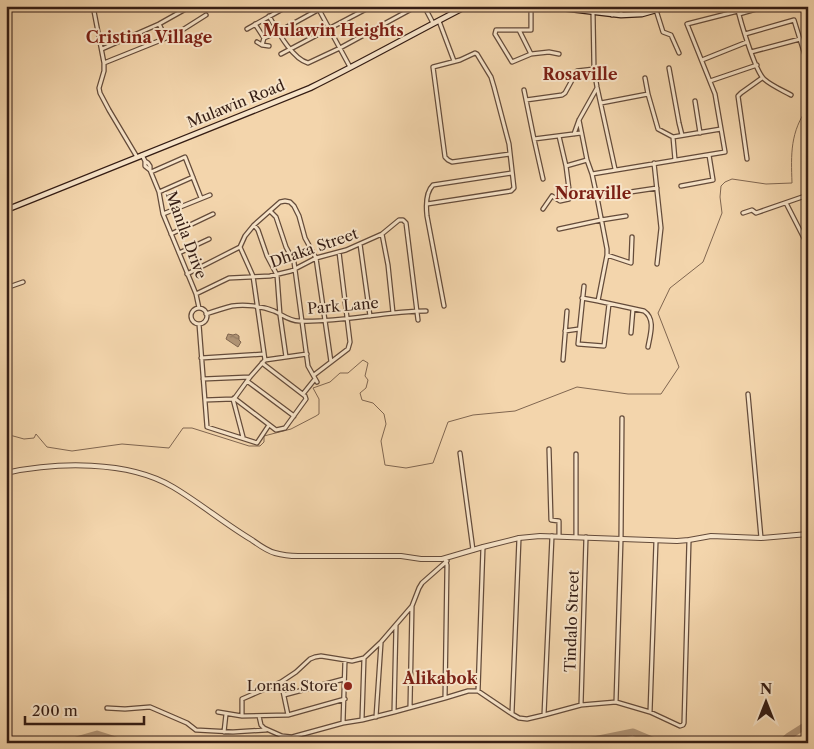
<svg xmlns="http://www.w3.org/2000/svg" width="814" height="749" font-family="'Libre Caslon Text',serif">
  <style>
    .water { fill: url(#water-ripples); stroke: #806650 }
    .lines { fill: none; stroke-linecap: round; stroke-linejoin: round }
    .stream { stroke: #806650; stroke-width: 1 }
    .river { stroke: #b29678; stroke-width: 7 }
    .minor-casing { stroke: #644b3a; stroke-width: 5.5 }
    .tertiary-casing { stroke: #644b3a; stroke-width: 6 }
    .secondary-casing { stroke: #351d14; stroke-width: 7 }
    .minor { stroke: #f7e4c9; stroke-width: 3 }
    .tertiary { stroke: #f7e4c9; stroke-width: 4 }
    .secondary { stroke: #f7e4c9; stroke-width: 4.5 }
    .poi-dot { fill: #8f2418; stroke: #f7e4c9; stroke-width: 2 }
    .labels { text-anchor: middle; stroke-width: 4; stroke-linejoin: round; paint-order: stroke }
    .street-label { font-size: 15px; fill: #351d14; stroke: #f7e4c9 }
    .poi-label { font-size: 15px; fill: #351d14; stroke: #f7e4c9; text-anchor: end }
    .neighbourhood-label { font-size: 16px; font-weight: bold; fill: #7a1f14; stroke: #f7e4c9 }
  </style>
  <defs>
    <pattern id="water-ripples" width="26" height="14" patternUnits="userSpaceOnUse" patternTransform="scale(1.25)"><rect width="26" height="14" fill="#b29678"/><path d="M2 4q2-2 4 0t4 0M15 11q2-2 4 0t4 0" fill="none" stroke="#927a61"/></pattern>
  </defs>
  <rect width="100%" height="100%" fill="#f3d5ac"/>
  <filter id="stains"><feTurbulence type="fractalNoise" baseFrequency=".004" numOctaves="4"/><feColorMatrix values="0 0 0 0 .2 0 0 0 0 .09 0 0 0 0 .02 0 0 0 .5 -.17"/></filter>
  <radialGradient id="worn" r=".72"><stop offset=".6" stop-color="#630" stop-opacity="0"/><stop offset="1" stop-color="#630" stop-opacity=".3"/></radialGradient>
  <path class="water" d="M228,334L233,335L236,334L239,336V340L241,342L238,347L226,339Z"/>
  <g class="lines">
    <path class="stream" d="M6,434L24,439L34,438L36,434L47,447L72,451L122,444L169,448L183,428H192L249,446H260L264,442V436L291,429L316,416L319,414V399L313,388L330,382L340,373H348L363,360L368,363L365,376L368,380L366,388L360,393L362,400L373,403L384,414L386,424L381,441L385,465L406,468L433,463L448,422L473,415L515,411L577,387L628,394H661L679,367L658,313L670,288L703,262L722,213L720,197L721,186L725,182L732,179L766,184L792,183C791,154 790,132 808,107"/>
    <path class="river" d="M73,743L76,740L97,734L125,743
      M579,743L633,732L659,743
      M781,743L789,736L808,724"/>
    <g class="minor-casing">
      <path id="minor" d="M93,6L104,63V71L99,88L100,93L109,110L137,157
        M317,6L350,67
        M424,6L433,23
        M531,6V30H496L495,34L512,62L531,54
        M621,6V15
        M737,6C740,20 755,71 764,79C772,86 782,90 791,95
        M656,10L663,32L671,35L679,53
        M593,12L594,69L597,87L615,169
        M739,14L767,6
        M612,15L613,6
        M269,16C277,30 292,59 308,63L340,48L417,6
        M439,21L454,61
        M159,24L166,38
        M255,24L264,38L262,45
        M247,29L288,6
        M519,30L531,54L549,52L559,54
        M745,34L794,20L808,65
        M264,38L278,32L325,6
        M257,42L262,45L269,46
        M102,49L159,24L191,6
        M751,52L800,39
        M281,54L372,6
        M702,60L747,42
        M104,63L176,34L206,15
        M669,68L679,123L682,135
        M645,78L648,94
        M710,81L757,65
        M524,90L534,139L581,133
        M526,100L562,95L565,93L577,71L594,69
        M695,101L700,133
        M601,103L648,94L658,129L673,137
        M579,120L587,160L592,174L597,197L607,249V255L598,301L644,311C656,319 650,335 648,347
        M574,134L579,120L597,88
        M559,136L566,166L587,160
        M534,139L543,179
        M142,155L145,161V166L150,170
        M747,159L738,96L741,93L762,78
        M675,160L673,137L721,129
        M145,161L148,163L150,166V170L159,192L163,214L196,294L199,308
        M654,163L661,228L657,264
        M151,172L185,157L201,198
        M592,174L725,152L715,94L687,24L738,11
        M681,186L713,180L709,155
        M159,192L193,177
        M597,197L657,188
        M786,203L808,246
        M427,204L511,191L514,188L509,144L494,87L491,77L477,54L475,53L460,60L433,67L445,157L448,160L452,162L510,154
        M543,209L552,196L560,201L569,199L570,197L566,166
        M270,211L276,217L286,247L294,262L308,366L317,382
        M743,213L752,210L756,213L808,195
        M163,214L210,195
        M254,225L258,230L267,256L277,275L280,315L286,357
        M559,229L601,220L626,216
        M171,234L213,214
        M382,234L388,265L393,313
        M360,244L370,316
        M240,247L253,276L265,360
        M179,253L209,239
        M607,255L631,263L632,237
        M187,274L240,247L245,236L254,225L280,202L285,201L290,202L294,206L299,216L305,238L316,258L331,362
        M584,286L578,344L604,346L609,304
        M6,288L23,282
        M196,294L229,278L270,276L291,271L316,258L346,250L382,234L399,220H403L406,223L418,320
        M582,298L598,301
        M444,306L427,216C426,207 426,192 433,185L512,173
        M191 316a8 8 0 1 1 16 0a8 8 0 1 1-16 0Z
        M206,314C215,311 224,308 232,306C245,304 262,306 274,311C283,315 289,321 299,321C342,323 383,311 426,311
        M199,324L207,427L257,443L269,425
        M565,331L579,329
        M631,333L633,309
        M201,358L264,354
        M563,360L567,311
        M314,375L348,349L350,342L339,252
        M203,379L250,377
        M247,381L294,416
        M303,394L315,379
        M748,394L761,538
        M234,398L276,430L285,428L306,399L305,396L262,363
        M233,399L243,437
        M234,399L250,377L265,360L307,354
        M205,400L233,399
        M549,449L551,520L559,521V536
        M460,453L473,550
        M576,537V454
        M445,559L447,565L445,698L468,691H478L512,714L519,718L527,719L544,715L581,705L616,702L650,712L680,726L683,725L684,723L689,540
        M281,682L288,715
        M478,691L483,547
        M284,695L344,679
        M345,699L288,715L242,716V699L281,682L296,672L310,659L315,657L321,656L352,661L364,658L381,642L412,606L419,588L422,583L447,561
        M616,702L621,539L622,418
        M581,705L586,537
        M410,707L412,606
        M107,708L125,709L150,707L187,723L196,730L233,732L266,730
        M218,712L242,716
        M394,712L396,625
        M650,712L656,541
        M512,713L519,538
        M544,715L552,536
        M259,716L261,725L264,728L282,736L292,737L343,723L362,720L394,712L445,698
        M376,717L381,643
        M362,719L364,658
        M343,723L345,660
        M224,732L226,714"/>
    </g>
    <g class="tertiary-casing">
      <path id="tertiary" d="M6,473C56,462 128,460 173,487C200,503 225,524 252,540C259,545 267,551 275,553C282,555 290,556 298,556H401L421,559H442L483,547L519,538L540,536L677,541L689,540L711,536L761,538L808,534"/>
    </g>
    <g class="secondary-casing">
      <path id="secondary" d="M545,6L621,15L642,14L670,6
        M6,210L310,88C363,62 414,33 467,6"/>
    </g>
    <use href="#minor" class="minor"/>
    <use href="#tertiary" class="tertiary"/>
    <use href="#secondary" class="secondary"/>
  </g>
  <circle class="poi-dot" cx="348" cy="686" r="5"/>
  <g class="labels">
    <g class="street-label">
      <text transform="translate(236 104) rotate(-22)" y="5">Mulawin Road</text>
      <text transform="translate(186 235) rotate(70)" y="5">Manila Drive</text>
      <text transform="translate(314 248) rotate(-19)" y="5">Dhaka Street</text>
      <text transform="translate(343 306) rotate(-5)" y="5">Park Lane</text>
      <text transform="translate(572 621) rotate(-88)" y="5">Tindalo Street</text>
    </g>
    <g class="poi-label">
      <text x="338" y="691">Lornas Store</text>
    </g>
    <g class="neighbourhood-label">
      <text x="333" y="36">Mulawin Heights</text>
      <text x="149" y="43">Cristina Village</text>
      <text x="580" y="80">Rosaville</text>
      <text x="593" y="199">Noraville</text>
      <text x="440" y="684">Alikabok</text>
    </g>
  </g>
  <rect width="814" height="749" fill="none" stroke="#f3d5ac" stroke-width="25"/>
  <rect x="8" y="8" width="799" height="734" fill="none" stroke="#351d14" stroke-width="2.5"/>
  <rect x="12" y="12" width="789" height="724" fill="none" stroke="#351d14"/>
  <g transform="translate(766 702)" stroke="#f7e4c9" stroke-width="4" paint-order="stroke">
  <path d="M0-4L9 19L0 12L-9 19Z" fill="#351d14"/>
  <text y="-8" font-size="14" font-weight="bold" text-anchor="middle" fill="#351d14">N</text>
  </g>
  <path d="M25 716v8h119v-8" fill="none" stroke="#351d14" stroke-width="2.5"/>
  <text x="32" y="716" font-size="15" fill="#351d14" stroke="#f7e4c9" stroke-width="4" paint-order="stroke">200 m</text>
  <rect width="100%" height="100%" filter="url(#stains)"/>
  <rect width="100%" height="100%" fill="url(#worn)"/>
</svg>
